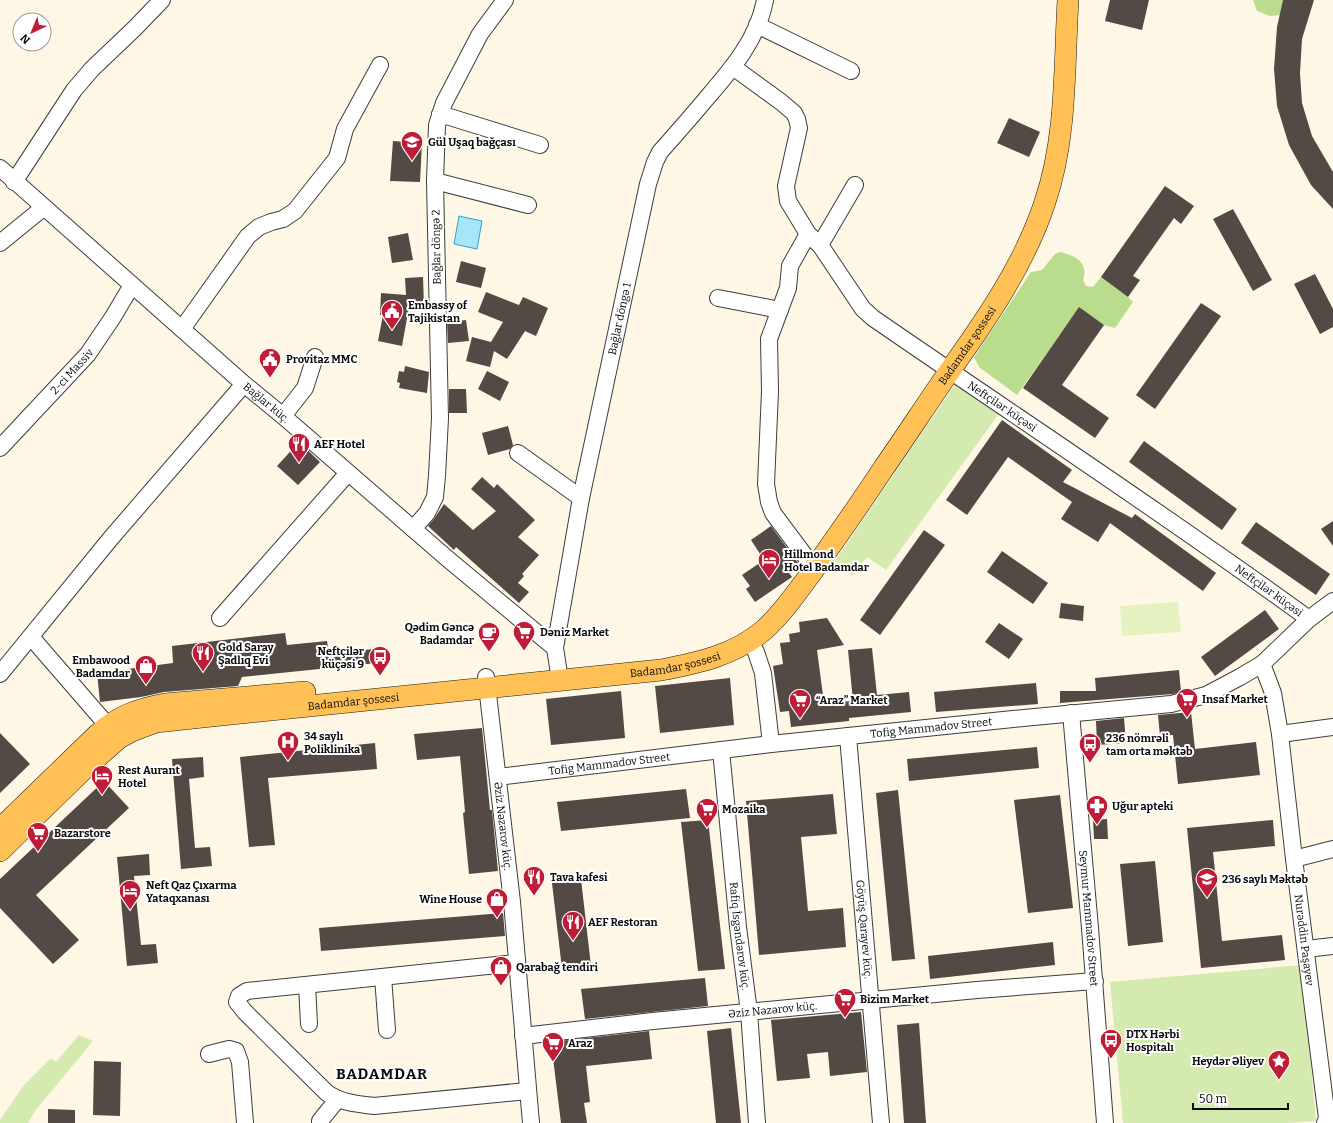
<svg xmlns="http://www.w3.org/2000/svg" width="1333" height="1123" font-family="Bitter,serif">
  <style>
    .green { fill: #d5eaaf }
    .forest { fill: #badc8d }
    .pitch { fill: #e6f1c1 }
    .water { fill: #a8e5f9; stroke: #2ba5d4 }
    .building { fill: #534945 }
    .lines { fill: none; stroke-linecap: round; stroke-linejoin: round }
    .minor-casing { stroke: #3d3d3d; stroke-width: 18 }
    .major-casing { stroke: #1b1b1b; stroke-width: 22 }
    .minor { stroke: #fff; stroke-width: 16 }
    .major { stroke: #ffc156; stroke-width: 21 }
    .labels { text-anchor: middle; stroke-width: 4; stroke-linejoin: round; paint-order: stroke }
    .poi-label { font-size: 11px; font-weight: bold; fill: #0a0a0a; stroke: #fff; text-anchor: start }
    .street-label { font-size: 11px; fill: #0a0a0a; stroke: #fff }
    .district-label { font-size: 15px; font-weight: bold; letter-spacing: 1px; fill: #0a0a0a; stroke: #fff }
  </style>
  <rect width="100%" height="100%" fill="#fff7e6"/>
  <path class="green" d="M955,384L998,415L886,570L867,557L852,576L835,561Z
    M1302,965L1316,1121L1288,1123H1123L1110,982Z
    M79,1035L93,1041L35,1111L28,1123H0V1120L24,1085L51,1058L56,1062Z"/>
  <path class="forest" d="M1253,0H1283L1280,15L1270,16L1257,11Z
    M1060,252C1075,256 1089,262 1083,280L1086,286L1093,287L1101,277L1128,297L1133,302L1115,328L1104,325L1079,308L1017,395L979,367L974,357L1031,272L1042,270L1055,254Z"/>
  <path class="pitch" d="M1178,602L1181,632L1122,636L1120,606Z"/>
  <path class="water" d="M459,216L482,221L477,249L454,244Z"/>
  <path class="building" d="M1110,0H1149L1142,30L1105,21Z
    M1283,0H1314L1302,39L1300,73L1302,103L1312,136L1333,172V209L1311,185L1289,145L1277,106L1274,69L1277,27Z
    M1009,118L1040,132L1029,157L997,143Z
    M393,141L422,143L420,182L390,181Z
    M1165,186L1194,206L1181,224L1174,218L1133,276L1140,280L1128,297L1101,277Z
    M1233,209L1272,280L1253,291L1213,219Z
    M408,233L413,260L392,263L388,237Z
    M461,261L486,268L481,288L456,282Z
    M1315,274L1333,309V327L1320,334L1294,284Z
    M423,277L424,306L409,307L402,346L378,341L383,315H380L381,293L406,295L405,278Z
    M486,292L519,305L523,297L548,308L536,336L525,331L507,359L494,351L490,367L466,361L472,337L491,342L503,322L478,312Z
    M1201,303L1221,316L1155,409L1136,395Z
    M1079,307L1104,325L1062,385L1109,418L1095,438L1023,388Z
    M466,320L469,341L448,343L447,322Z
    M405,366L429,372L427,393L399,388L400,383L397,382L399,371L404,372Z
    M487,371L509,382L500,401L478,389Z
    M449,389H466L467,413H449Z
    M1002,420L1072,470L1063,482L1132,518L1135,514L1216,573L1203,591L1110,523L1098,542L1061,519L1072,502L1008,457L967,515L946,500Z
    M508,426L513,445L510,449L488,455L482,433Z
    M1144,441L1237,509L1222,530L1129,462Z
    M299,442L320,462L298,485L277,466Z
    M482,477L494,488L497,484L535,520L518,537L539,555L522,574L524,576L518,583L529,592L519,603L456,547L454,550L428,526L434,519L444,504L473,530L496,511L471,489Z
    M1333,521V546L1321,529Z
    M1256,522L1330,574L1316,595L1241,543Z
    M771,526L798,563L787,570L792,577L755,602L746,589L750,586L742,575L764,560L751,540Z
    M924,530L945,545L880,635L860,620Z
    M1002,551L1048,583L1033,604L987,572Z
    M1061,603L1084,606L1083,621L1059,618Z
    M1265,610L1279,629L1215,676L1201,657Z
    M827,618L844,645L817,650L824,703L853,701L848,650L872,648L877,695L909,692L911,712L849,718V721L791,727L789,711L780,712L773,666L783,664L780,643L790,642L789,634L800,632L799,622Z
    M999,623L1023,639L1009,659L985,642Z
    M285,633L287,645L327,641L329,653L375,649L377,663L242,677L238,686L164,692L141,697L100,702L97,673L173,663L172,646Z
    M1179,670L1181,692L1173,694L1060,703V691H1096L1095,678Z
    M730,678L734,725L660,733L655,686Z
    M1036,683L1038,704L936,712L934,692Z
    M621,691L625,738L551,745L546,699Z
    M1191,712L1195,749L1256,742L1260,775L1178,784L1173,735L1160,736L1158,715Z
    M1124,718L1126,743L1097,745L1096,721Z
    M482,728L490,810H492L498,871L469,874L463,813L465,812L460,756L417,760L414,734Z
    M0,733L30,764L0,793Z
    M375,743L377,769L268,778L275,845L249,847L240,757Z
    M1037,747L1039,768L909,781L907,759Z
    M203,757L204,777L189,779L195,848L210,847L212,866L181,869L172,759Z
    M104,781L129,808L36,895L79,940L53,964L0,908V879Z
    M686,789L690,818L561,831L557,802Z
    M898,790L915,959L892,961L876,793Z
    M833,794L837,834L801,837L808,911L843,908L846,947L759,955L746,801Z
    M1060,795L1073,908L1028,913L1014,800Z
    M1107,819L1108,839H1094L1093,820Z
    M708,820L725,969L698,971L681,822Z
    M1273,820L1275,846L1213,852L1222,941L1282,935L1285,960L1201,968L1187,828Z
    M149,854L150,875L134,876L141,945L156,944L158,963L127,966L117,857Z
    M1155,861L1163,942L1128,946L1120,864Z
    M581,879L591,966L562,969L552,883Z
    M503,913L505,936L321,951L319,928Z
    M1053,942L1055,965L930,979L928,956Z
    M705,978L708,1006L585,1019L581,989Z
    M861,1012L867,1072L830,1076L828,1052L807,1054L810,1078L777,1081L771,1020Z
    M919,1023L926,1123H904L897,1025Z
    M731,1028L741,1123H716L707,1031Z
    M649,1031L652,1059L586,1066L590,1102L584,1103L587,1123H561L551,1042Z
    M94,1061L121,1062L120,1116L93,1115Z
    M48,1109L75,1110V1123H48Z"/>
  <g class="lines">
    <g class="minor-casing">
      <g id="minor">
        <path d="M757,25L851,71"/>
        <path id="s1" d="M733,67L781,102L794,113L797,119L799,128L786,186L788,201L808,234L820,245L863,309L873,318C1018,418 1166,515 1309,619"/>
        <path d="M440,114L540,145"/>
        <path id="s2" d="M0,168L244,384L283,416L449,560L555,648"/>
        <path d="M435,181L528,205"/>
        <path d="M14,182L74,90L92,69L135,28L162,0"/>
        <path d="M808,234L790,266L788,288L769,339L770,391L766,484L769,502L773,513L814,568"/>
        <path d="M0,243L43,208"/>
        <path d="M820,245L855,185"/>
        <path d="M718,298L780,310"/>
        <path d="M182,329L248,236L259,227L271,222L283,219L295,211L337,158L345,129L380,65"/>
        <path d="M283,416L305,388L315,357"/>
        <path id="s3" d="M0,448L88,354L113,317L132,285"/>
        <path d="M518,453L581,498"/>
        <path d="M413,529L427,513L435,497L437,476L440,418L435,181L437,125L444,103L480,34L505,0"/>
        <path d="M220,618L348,473"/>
        <path d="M31,637L115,734"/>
        <path d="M750,641L756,652L763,673L771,744"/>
        <path id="s4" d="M1262,664L1273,693L1280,734L1294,859L1327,1118L1325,1123"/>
        <path d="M0,674L111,538L244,384"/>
        <path id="s5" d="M486,677L512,902L531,1123"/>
        <path id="s6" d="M560,680L555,648L581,498L648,184L655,162L660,152C676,134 691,117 706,99C731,70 758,39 765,0"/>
        <path id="s7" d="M1071,713L1090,928L1105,1123"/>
        <path d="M1280,734L1333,727"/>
        <path id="s8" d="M848,736L881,1123"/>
        <path id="s9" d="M721,750L738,927L749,1012L757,1123"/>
        <path id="s10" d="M498,777L771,744L1013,719L1171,704L1206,695L1240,677L1262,664L1309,619L1333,601"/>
        <path d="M1294,859L1333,849"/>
        <path d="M1306,949L1333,946"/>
        <path d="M516,963L247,991L239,996L237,1002L245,1012L327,1093C342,1103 357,1104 374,1106L527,1091"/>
        <path d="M383,977L387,1030"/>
        <path d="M307,985L309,1024"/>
        <path id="s11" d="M523,1036L653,1021L977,990L1095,981"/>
        <path d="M209,1054L229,1049L236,1051L240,1062L245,1123"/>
        <path d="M320,1123V1121L337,1100"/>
      </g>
    </g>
    <g class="major-casing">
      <g id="major">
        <path d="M0,829L97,735C118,716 138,709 165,704L305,692"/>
        <path id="s12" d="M0,851L83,770L119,738L132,731L156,722L202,717L661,670C698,663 735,655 764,630C783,613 797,592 812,572C836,538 860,504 883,469C906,436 928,402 951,369C988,317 1025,263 1045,202C1067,137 1064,68 1068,0"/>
      </g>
    </g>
    <use href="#minor" class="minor"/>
    <use href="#major" class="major"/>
  </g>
  <defs>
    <g id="school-pin" transform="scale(1.15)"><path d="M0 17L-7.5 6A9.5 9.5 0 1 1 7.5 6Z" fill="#bf1c38" stroke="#fff"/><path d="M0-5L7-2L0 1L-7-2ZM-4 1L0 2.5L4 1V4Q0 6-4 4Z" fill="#fff"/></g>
    <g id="civic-pin" transform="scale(1.15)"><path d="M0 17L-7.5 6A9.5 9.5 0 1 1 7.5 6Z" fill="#bf1c38" stroke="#fff"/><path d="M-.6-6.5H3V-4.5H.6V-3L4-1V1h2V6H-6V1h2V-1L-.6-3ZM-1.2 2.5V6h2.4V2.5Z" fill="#fff"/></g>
    <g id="restaurant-pin" transform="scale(1.15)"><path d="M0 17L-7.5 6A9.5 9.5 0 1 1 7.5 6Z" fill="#bf1c38" stroke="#fff"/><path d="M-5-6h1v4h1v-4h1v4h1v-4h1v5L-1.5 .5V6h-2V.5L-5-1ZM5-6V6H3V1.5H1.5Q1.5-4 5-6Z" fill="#fff"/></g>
    <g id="hotel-pin" transform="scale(1.15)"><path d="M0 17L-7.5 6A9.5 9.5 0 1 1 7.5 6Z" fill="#bf1c38" stroke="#fff"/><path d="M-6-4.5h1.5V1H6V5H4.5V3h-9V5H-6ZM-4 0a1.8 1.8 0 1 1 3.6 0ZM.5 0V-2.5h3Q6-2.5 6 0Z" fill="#fff"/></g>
    <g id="supermarket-pin" transform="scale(1.15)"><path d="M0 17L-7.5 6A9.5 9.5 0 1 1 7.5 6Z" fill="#bf1c38" stroke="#fff"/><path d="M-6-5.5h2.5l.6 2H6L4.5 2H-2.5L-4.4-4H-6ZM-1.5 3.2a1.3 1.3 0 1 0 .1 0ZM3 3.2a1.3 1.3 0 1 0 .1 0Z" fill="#fff"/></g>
    <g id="cafe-pin" transform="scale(1.15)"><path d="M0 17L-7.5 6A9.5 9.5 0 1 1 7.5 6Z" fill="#bf1c38" stroke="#fff"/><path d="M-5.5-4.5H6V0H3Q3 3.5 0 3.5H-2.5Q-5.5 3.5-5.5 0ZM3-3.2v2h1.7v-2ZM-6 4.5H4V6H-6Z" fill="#fff"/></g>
    <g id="bus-pin" transform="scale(1.15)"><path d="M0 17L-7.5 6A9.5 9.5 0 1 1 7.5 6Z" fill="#bf1c38" stroke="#fff"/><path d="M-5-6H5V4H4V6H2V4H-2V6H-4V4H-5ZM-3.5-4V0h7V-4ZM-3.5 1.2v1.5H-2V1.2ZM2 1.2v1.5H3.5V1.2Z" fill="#fff"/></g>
    <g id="shop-pin" transform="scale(1.15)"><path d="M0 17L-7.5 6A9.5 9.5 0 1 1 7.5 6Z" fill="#bf1c38" stroke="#fff"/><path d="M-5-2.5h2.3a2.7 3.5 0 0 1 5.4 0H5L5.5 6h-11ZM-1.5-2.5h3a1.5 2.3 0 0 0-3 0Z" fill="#fff"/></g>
    <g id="hospital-pin" transform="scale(1.15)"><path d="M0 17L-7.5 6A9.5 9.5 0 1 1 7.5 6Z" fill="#bf1c38" stroke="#fff"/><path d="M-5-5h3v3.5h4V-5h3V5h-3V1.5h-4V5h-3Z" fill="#fff"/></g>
    <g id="pharmacy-pin" transform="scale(1.15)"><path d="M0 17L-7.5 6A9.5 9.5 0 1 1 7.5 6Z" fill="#bf1c38" stroke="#fff"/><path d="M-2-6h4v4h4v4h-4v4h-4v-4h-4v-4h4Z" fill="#fff"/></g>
    <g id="sight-pin" transform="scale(1.15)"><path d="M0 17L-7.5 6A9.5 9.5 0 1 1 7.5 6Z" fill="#bf1c38" stroke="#fff"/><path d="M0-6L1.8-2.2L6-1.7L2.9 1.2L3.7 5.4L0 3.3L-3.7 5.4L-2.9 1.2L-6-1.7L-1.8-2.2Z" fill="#fff"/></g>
  </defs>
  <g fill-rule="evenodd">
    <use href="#school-pin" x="412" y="142"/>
    <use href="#civic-pin" x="392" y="311"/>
    <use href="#civic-pin" x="270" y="359"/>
    <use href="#restaurant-pin" x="299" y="444"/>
    <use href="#hotel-pin" x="769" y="560"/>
    <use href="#supermarket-pin" x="524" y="632"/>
    <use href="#cafe-pin" x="489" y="633"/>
    <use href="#restaurant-pin" x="203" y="653"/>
    <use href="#bus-pin" x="380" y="657"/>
    <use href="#shop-pin" x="146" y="666"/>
    <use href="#supermarket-pin" x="1187" y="699"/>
    <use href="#supermarket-pin" x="800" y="700"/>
    <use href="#hospital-pin" x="288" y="742"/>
    <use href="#bus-pin" x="1090" y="744"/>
    <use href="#hotel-pin" x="102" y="776"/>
    <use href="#pharmacy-pin" x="1097" y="806"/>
    <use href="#supermarket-pin" x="707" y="809"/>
    <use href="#supermarket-pin" x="38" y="833"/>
    <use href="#restaurant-pin" x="534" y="877"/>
    <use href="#school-pin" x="1207" y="879"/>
    <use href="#hotel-pin" x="130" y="891"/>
    <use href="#shop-pin" x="497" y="899"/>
    <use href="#restaurant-pin" x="573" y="922"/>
    <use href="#shop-pin" x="501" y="967"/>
    <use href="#supermarket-pin" x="845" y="999"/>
    <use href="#bus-pin" x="1111" y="1040"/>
    <use href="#supermarket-pin" x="553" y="1043"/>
    <use href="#sight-pin" x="1279" y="1061"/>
  </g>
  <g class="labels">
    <g class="poi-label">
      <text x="428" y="146">Gül Uşaq bağçası</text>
      <text x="408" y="309">Embassy of<tspan x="408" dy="13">Tajikistan</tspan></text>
      <text x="286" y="363">Provitaz MMC</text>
      <text x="314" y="448">AEF Hotel</text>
      <text x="784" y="558">Hillmond<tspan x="784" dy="13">Hotel Badamdar</tspan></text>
      <text x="474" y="631" text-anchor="end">Qədim Gəncə<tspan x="474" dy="13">Badamdar</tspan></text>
      <text x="540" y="636">Dəniz Market</text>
      <text x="218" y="651">Gold Saray<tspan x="218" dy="13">Şadlıq Evi</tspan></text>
      <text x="364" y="655" text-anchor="end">Neftçilər<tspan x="364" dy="13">küçəsi 9</tspan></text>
      <text x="130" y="664" text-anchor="end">Embawood<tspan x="130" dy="13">Badamdar</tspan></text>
      <text x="1202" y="703">Insaf Market</text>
      <text x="816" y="704">“Araz” Market</text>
      <text x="304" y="740">34 saylı<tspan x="304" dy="13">Poliklinika</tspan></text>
      <text x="1106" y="742">236 nömrəli<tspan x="1106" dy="13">tam orta məktəb</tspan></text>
      <text x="118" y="774">Rest Aurant<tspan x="118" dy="13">Hotel</tspan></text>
      <text x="1112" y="810">Uğur apteki</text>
      <text x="722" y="813">Mozaika</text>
      <text x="54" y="837">Bazarstore</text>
      <text x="550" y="881">Tava kafesi</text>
      <text x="1222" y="883">236 saylı Məktəb</text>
      <text x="146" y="889">Neft Qaz Çıxarma<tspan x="146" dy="13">Yataqxanası</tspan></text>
      <text x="482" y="903" text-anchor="end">Wine House</text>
      <text x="588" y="926">AEF Restoran</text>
      <text x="516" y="971">Qarabağ tendiri</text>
      <text x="860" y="1003">Bizim Market</text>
      <text x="1126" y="1038">DTX Hərbi<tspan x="1126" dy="13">Hospitalı</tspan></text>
      <text x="568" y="1047">Araz</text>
      <text x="1264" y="1065" text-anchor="end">Heydər Əliyev</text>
    </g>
    <g class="street-label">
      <text transform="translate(436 247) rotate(-91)" y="4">Bağlar döngə 2</text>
      <text dy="4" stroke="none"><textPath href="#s6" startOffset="368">Bağlar döngə 1</textPath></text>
      <text dy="4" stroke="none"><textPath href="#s12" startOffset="1174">Badamdar şossesi</textPath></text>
      <text dy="4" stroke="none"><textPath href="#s3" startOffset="105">2-ci Massiv</textPath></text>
      <text dy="4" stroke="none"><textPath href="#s2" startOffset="355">Bağlar küç.</textPath></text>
      <text dy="4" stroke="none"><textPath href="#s1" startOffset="469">Neftçilər küçəsi</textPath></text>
      <text dy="4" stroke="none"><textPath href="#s1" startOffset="793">Neftçilər küçəsi</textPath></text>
      <text dy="4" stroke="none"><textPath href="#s12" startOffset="727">Badamdar şossesi</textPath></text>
      <text dy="4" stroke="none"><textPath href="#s12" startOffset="403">Badamdar şossesi</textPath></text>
      <text dy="4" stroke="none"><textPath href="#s10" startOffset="436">Tofig Mammadov Street</textPath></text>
      <text dy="4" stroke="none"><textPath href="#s10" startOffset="112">Tofig Mammadov Street</textPath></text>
      <text dy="4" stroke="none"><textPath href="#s5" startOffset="150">Əziz Nəzərov küç.</textPath></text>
      <text dy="4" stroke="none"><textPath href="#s7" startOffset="206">Seymur Mammadov Street</textPath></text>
      <text dy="4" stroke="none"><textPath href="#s8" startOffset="194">Göyüş Qarayev küç.</textPath></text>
      <text dy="4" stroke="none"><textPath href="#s9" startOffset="187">Rafiq İsgəndərov küç.</textPath></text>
      <text dy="4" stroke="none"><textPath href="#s4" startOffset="280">Nurəddin Paşayev</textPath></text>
      <text dy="4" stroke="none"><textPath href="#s11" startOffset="251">Əziz Nəzərov küç.</textPath></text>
    </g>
    <g class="district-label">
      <text x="382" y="1079">BADAMDAR</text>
    </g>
  </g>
  <g transform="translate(32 32) rotate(224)"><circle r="19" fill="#ffffff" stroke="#9d9d9d"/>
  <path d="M0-3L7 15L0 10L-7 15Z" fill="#bf1c38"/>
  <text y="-6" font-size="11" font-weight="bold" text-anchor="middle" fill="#0a0a0a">N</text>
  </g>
  <path d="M1193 1103v6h95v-6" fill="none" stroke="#0a0a0a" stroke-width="2"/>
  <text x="1199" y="1103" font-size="12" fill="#0a0a0a" stroke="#ffffff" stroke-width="3" paint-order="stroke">50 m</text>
</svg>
